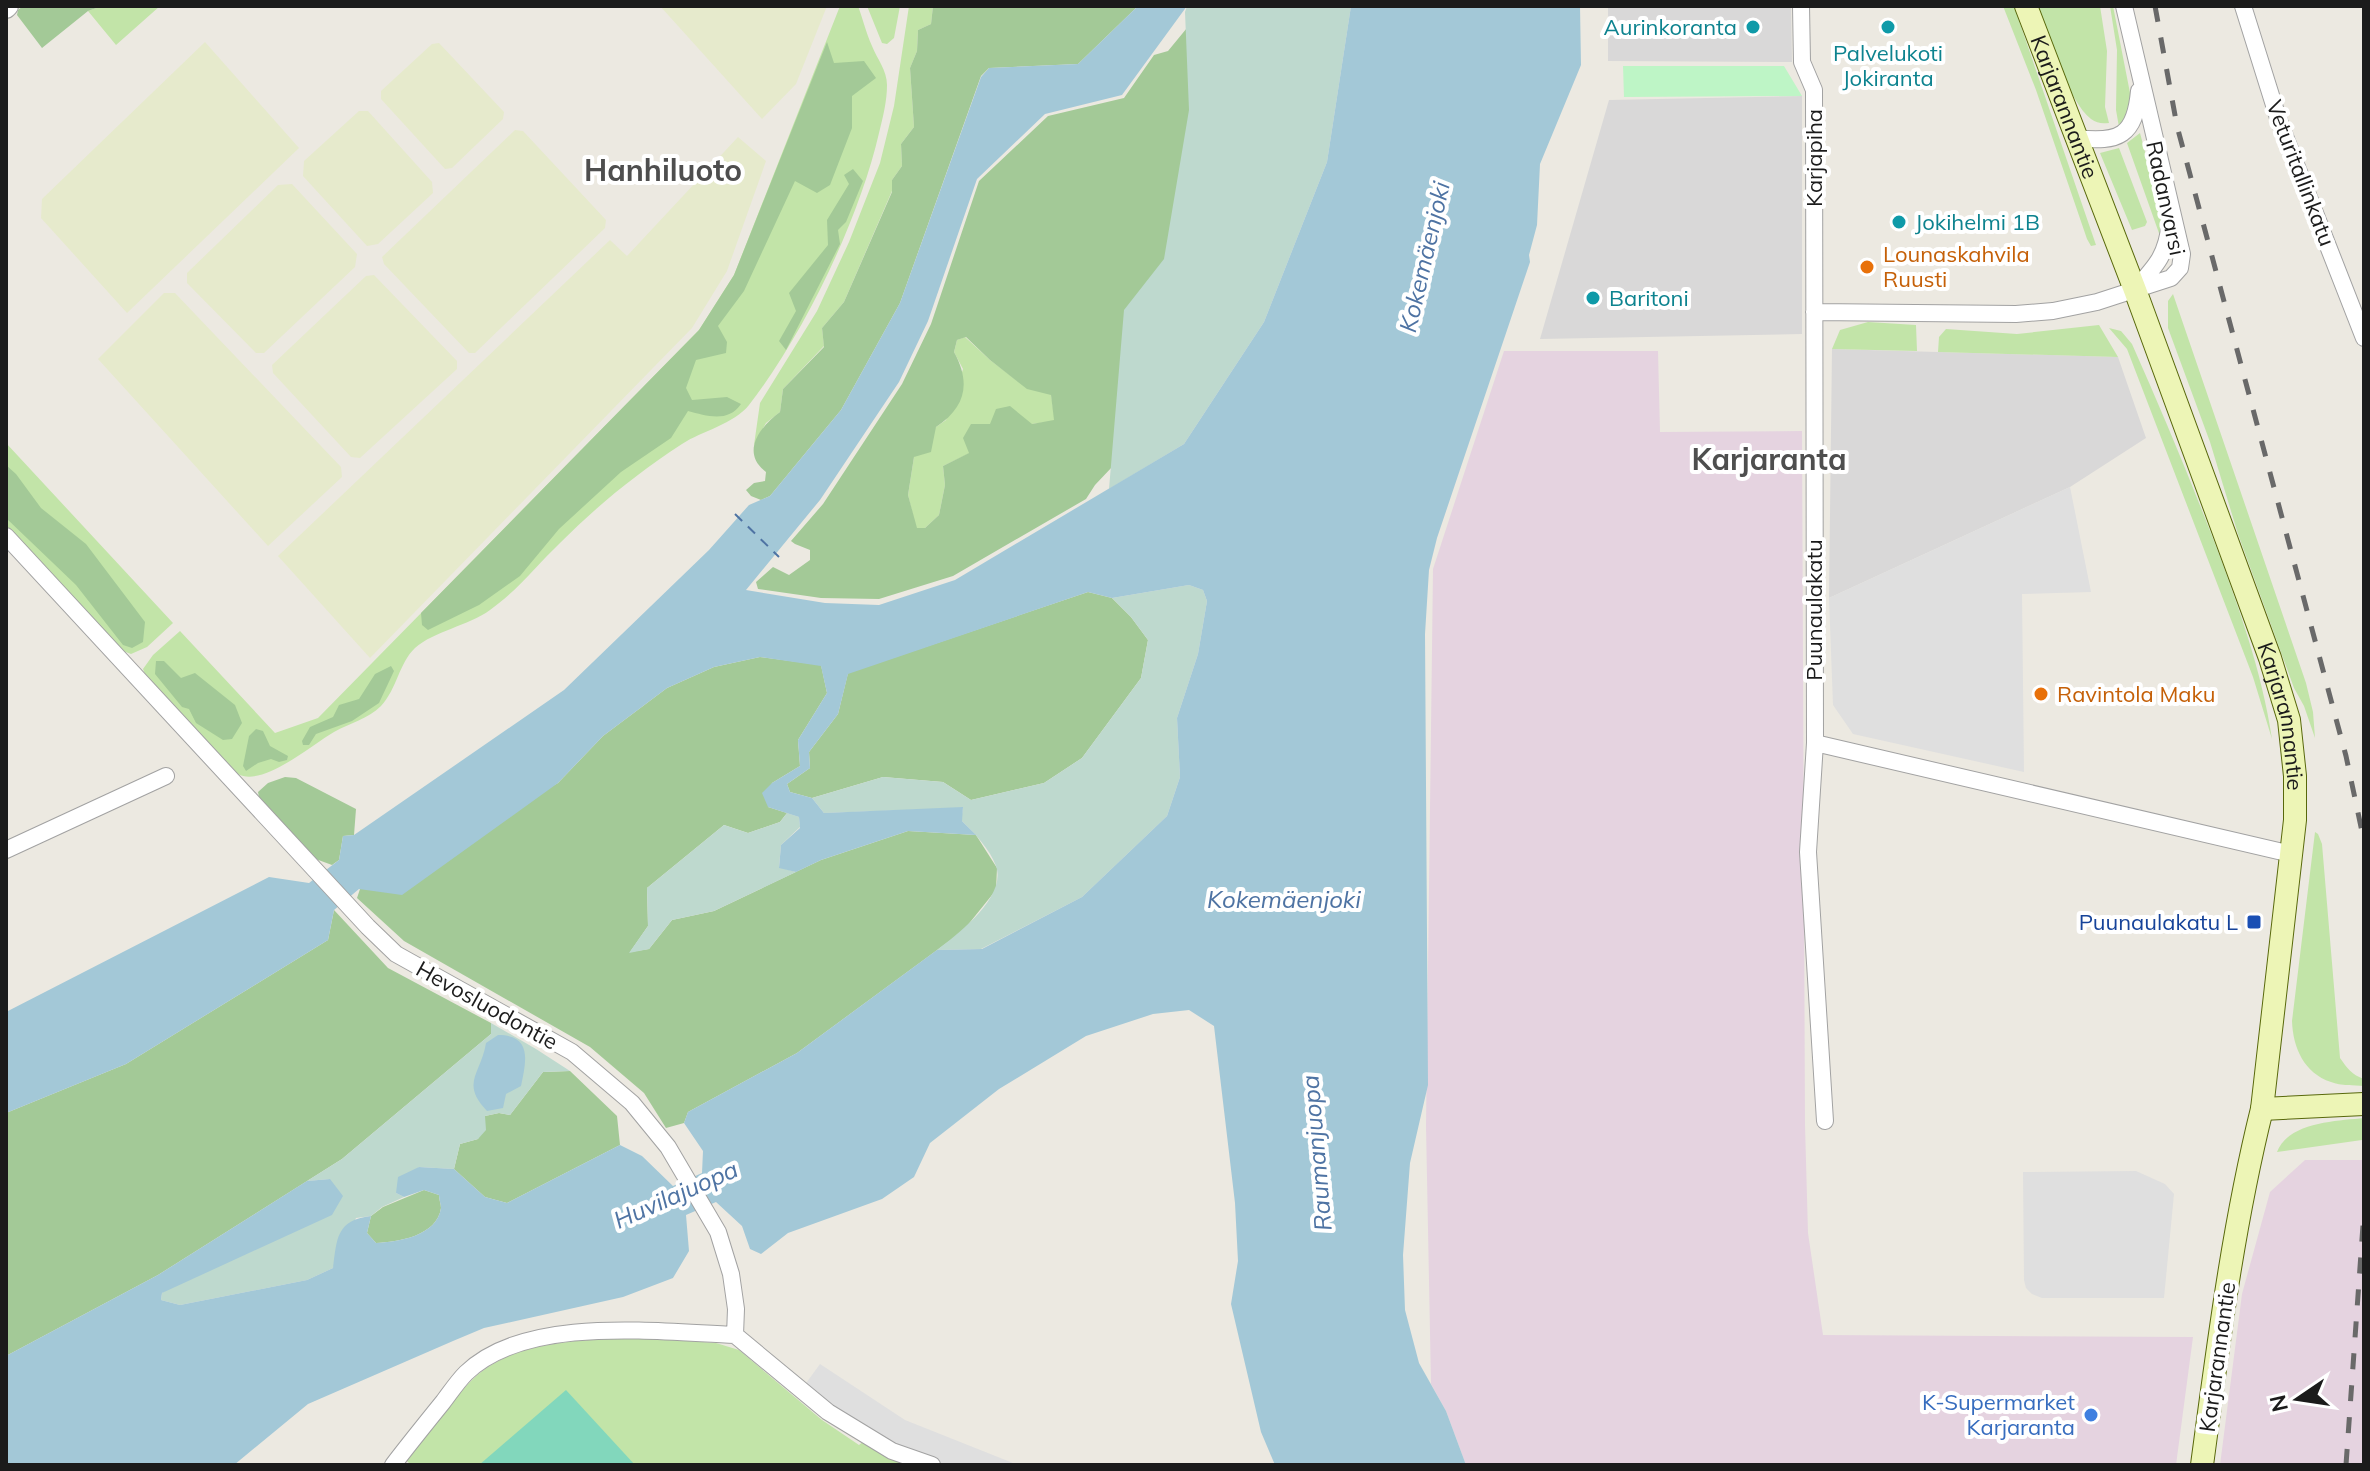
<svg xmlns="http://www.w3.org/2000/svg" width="2370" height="1471" font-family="Mulish,sans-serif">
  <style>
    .residential { fill: #d9d8d8 }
    .industrial { fill: #e5d3e0 }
    .farmland { fill: #e6eacc }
    .grass { fill: #c2e4a8 }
    .forest { fill: #a3c997; fill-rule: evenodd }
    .wetland { fill: #bed9ce }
    .park { fill: #bef5c6 }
    .pitch { fill: #82d7bc }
    .parking { fill: #dfdfdf }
    .water { fill: #a3c8d7 }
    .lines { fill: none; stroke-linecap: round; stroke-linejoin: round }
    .ferry { stroke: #4e73a3; stroke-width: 2; stroke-dasharray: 10 8; stroke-linecap: butt }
    .minor-casing { stroke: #a2a2a2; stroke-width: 18 }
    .tertiary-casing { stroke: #a2a2a2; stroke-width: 22 }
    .secondary-casing { stroke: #58680b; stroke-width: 24 }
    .minor { stroke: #fff; stroke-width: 16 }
    .tertiary { stroke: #fff; stroke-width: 20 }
    .secondary { stroke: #edf5b6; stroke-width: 22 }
    .rail { stroke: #696969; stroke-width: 5; stroke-dasharray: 16 16; stroke-linecap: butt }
    .culture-dot { fill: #0f9aa8; stroke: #fff; stroke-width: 3 }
    .food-dot { fill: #e8710a; stroke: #fff; stroke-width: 3 }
    .transit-dot { fill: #1a4fb4; stroke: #fff; stroke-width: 3 }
    .shop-dot { fill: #3f7fe0; stroke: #fff; stroke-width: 3 }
    .labels { text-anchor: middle; stroke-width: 8; stroke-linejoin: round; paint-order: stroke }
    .culture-label { font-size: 22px; fill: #0d838f; stroke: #fff; text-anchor: start }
    .street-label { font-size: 22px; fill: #1b1b1b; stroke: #fff }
    .food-label { font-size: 22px; fill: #c56008; stroke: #fff; text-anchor: start }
    .transit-label { font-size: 22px; fill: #164399; stroke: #fff; text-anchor: end }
    .shop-label { font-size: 22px; fill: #366cbe; stroke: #fff; text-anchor: end }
    .water-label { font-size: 24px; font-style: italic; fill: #4e73a3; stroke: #fff }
    .district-label { font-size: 30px; font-weight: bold; fill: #4e4e4e; stroke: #fff }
  </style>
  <rect width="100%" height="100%" fill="#ece9e1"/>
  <path class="residential" d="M1608,6H1791L1792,62L1608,61Z
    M1802,96V334L1540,339L1609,100Z
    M1832,349L2118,357L2146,438L2070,487L1829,598Z"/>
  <path class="industrial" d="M1504,351H1658L1660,432L1802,431L1805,1125L1808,1233L1823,1335L2193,1337L2176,1465H1466L1446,1411L1431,1384L1426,1126L1433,569Z
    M2305,1160H2364V1465H2220L2242,1294L2270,1192Z"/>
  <path class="farmland" d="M660,6H827L796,84L762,119Z
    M205,42L299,148L127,313L41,218L42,199Z
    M439,43L504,112L503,119L452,168L445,169L381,99V91L432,44Z
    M359,111H368L432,182L433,193L378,244L367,246L303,176L304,161Z
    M515,130L523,131L606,220L605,228L475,353H469L384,264L382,257Z
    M738,137L766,161L727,271L692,328L370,658L278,556L610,240L627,256Z
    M292,184L357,254L355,267L264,353H256L187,283V273L278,185Z
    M374,275L457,361V369L360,458L351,457L273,373L272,365L366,276Z
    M164,293H175L341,467L342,477L268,546L98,359Z"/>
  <path class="grass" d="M102,6H160L116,45L88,11Z
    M840,6H858C863,19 866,33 872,46C877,59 887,70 887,85C887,101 883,117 879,133C859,220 804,334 749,405C734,424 702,431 682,444C636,474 598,505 560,543C536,566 517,591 490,610C468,626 434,631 415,648C399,663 397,689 381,706C368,719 350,723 334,732C313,744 262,788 238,774L145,674L143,669L153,655L180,631L275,733L318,718L699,330L734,275Z
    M867,6H900L894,38L887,44L882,43Z
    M909,6H933L931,24L918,30L917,51L910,68L914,127L901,144L902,166L892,180V191L844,302L822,328L824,346L783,389L780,412L766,423L754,445L760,403L817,311L849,242L880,163L894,106Z
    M2003,6H2014L2096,245L2091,246L2087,239L2036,90Z
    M2037,6H2100L2107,51L2105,107L2109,123C2101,124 2097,123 2091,119C2068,101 2048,34 2037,6Z
    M2110,6H2113L2131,98L2126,118L2119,127L2116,110L2117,50Z
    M2140,133L2162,216L2160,236L2127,143Z
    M2119,148L2147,222L2145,226L2132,230L2100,153Z
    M2173,294L2306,683L2313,712L2315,738L2304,706L2294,688L2238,534L2210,442L2168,328V301Z
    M1868,322L1916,325L1917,351L1832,349L1840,330Z
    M2099,325L2118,357L1938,352L1939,337L1946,329L2017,334Z
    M2109,328L2121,331L2132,344C2161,409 2188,474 2214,541C2238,605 2262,671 2272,739L2253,677L2127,349Z
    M965,337L990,360L1027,388L1051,394L1055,421L1032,424H990L970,453L943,466L945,485L939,515L925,528H916L908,495L914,457L936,427L946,420L963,369L954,352L957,340Z
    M6,443L173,623L147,647L131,654L123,651L6,525Z
    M2315,832L2318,834L2322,844L2340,1058C2347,1068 2352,1075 2364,1079V1086C2354,1085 2341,1086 2331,1082C2304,1073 2293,1048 2292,1021Z
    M2364,1118L2362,1140L2277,1152C2288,1122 2337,1121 2364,1118Z
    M632,1337L716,1343L739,1350L822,1420L859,1445L869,1437L932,1465H411L406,1460C427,1435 446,1407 469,1383C510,1340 577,1341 632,1337Z"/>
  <path class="forest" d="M23,6H102L88,11L42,48L17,15L18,10Z
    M933,6H1138L1078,64L989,68L981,76L900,303L841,410L770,496L761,500L751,496L746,490L754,483L765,481L766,472C740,452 760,427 780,412L783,389L824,347L822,328L844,302L892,192V180L902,166L901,144L914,127L910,68L917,51L918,30L931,24Z
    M1235,14L1130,448L1095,485L1086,499L953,576L879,599L821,598L758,589L756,582L773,567L789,575L810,560V550L795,544L791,541L823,504L902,384L931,324L979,181L1048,116L1124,98L1154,55L1168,51L1196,17ZM966,337L990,360L1027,389L1051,395L1054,420L1032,424L1010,406L996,409L990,424H971L963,438L969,453L943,466L945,485L939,515L925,528H917L908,495L914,457L931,452L936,427C966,407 971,383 954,352L957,340Z
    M827,42L834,63L864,61L876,78L852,96V128L830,185L817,193L795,181L744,291L718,326L727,342L726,353L696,360L686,388L692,400L727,397L741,404C728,423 707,416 688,411L671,438L621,472L559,529L520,576L479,605L428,630L422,625L421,613L699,330L734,275Z
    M853,169L863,181L846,222L838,230L840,244L786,350L779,341L796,311L789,293L828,245L827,220L849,184L844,175Z
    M6,465L16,474L41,508L86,544L145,622L143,642L132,648L123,645L76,585L6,518Z
    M1088,592L1112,598L1131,617L1148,640L1141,678L1082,758L1044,783L971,800L943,782L883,777L812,798L790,792L787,784L810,768L809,752L838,714L848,673Z
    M760,657L821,665L827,693L798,740L800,766L772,783L768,807L787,813L780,822L748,833L724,825L647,888L648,926L630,952L649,949L672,920L714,911L821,860L908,831L976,835L997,868L996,890L963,931L797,1053L688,1112L684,1123L666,1128L644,1093L590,1047L404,941L357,898L360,889L558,783L603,736L667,688L714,667Z
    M156,661H164L181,678L195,673L235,705L242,723L232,739L223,740L196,723L189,709L182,707L155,674Z
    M391,666L394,671L379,703L352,721L316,734L309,745H303L302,741L310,727L333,717L339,705L359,699L375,674Z
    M256,729L263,731L270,746L288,756L287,760L279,762L271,759L258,763L246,771L243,766L249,736Z
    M285,777L296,778L356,809L354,835L343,836L339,860L332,865L313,858L259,797L258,792L268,783Z
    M334,910L388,968L491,1023V1034L342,1159L158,1275L6,1356V1113L126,1064L328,940Z
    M570,1071L617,1116L620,1145L507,1203L485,1197L454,1169L460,1144L478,1139L485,1116L499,1113L510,1115L543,1072Z
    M424,1190L439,1195C439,1200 441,1204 441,1208C437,1236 398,1242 376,1243L367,1233L371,1216L383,1207Z"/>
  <path class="wetland" d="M1187,6H1351L1327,162L1264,322L1184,444L1109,489L1124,310L1164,259L1189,110L1185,12Z
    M1189,585L1203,590L1207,601L1198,654L1177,718L1180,777L1167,816L1082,897L981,949L937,950C958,934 1007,897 996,866C990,849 974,833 961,820L963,808L824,813L812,798L883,777L943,782L971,800L1044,783L1082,758L1141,678L1148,640L1131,617L1112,598Z
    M787,813L799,817L800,827L781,845L779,867L796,872L714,911L672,920L649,949L629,953L648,926L647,888L724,825L748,833L780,822Z
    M491,1023L536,1049L570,1071L543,1072L510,1115L499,1113L485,1116L486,1130L478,1139L460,1144L454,1169L419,1167L396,1193L404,1197L382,1207L371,1216L356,1218L333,1268L307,1280L180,1305L161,1300L162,1293L330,1179L307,1181L342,1159L491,1034Z"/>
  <path class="park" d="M1623,66H1784L1802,96L1624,97Z"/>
  <path class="pitch" d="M566,1390L635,1465H479Z"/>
  <path class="parking" d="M2070,487L2091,592L2022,594L2024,772L1853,734L1833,705L1829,598Z
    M2136,1171L2165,1184L2174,1194L2164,1298H2042L2032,1294L2026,1288L2024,1280L2023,1172Z
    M820,1364L905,1420L1018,1465H932L801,1390Z"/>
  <path class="water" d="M1138,6H1187L1122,95L1045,114L977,179L928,321L899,382L820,500L746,590L825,603L879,605L955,580L1184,444L1264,322L1327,162L1351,6H1580L1581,65L1540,164L1537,225L1529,255L1530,262L1437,538L1429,570L1425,634L1428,1085L1410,1163L1403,1255L1405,1310L1419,1363L1446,1411L1466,1465H1275L1261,1432L1231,1304L1238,1261L1235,1203L1214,1026L1189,1010L1153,1014L1086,1036L999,1089L930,1143L914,1177L882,1199L788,1233L761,1254L750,1249L742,1226L716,1202L686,1215L689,1251L673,1278L623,1297L484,1328L453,1341L308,1404L234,1465H6V1356L158,1275L307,1181L330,1179L343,1196L332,1215L162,1293L161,1300L180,1305L307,1280L333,1268C337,1239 336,1220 371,1216L367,1233L376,1243C398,1242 437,1236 441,1208C441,1204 439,1200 439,1195L424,1190L404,1197L396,1193L398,1177L419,1167L454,1169L485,1197L507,1203L620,1145L642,1156L673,1186L702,1173L703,1151L684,1123L688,1112L797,1053L937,950L982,949L1082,897L1167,816L1180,777L1177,718L1198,654L1207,601L1203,590L1189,585L1112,598L1088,592L848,674L838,714L809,752L810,768L787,784L790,792L812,798L824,813L963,807L962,821L976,835L908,831L821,860L796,872L779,868L781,845L800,828L799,817L768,807L762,793L772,783L800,766L798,740L827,693L821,666L760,657L714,667L667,688L603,736L558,783L402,895L359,889L334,910L328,940L126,1064L6,1113V1012L269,877L309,883L339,860L343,836L354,835L564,690L709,550L749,505L770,496L841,410L900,303L981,77L989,68L1078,64Z
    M498,1035C533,1035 526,1062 521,1086L506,1094L503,1108L487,1111C460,1083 481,1074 486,1043Z"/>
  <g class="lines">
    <path class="ferry" d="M735,514L779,557"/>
    <g class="minor-casing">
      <path id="minor" d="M1801,6L1802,62L1814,90L1815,743L2291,854
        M2243,6L2279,121L2364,338
        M2077,138C2119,143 2135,136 2139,91
        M2136,288C2157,265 2167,254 2170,222
        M1814,312L2016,314L2053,311L2097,302L2171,278L2180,268L2182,254L2124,6
        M6,536L368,927L396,954L572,1052L632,1103L668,1147L718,1232L731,1274L736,1309L735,1335L828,1412L892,1451L932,1465
        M1815,743L1808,852L1825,1121
        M6,850L166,776
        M393,1465C409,1444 426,1423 443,1402C450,1393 457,1382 466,1373C526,1315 657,1332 735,1335"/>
    </g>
    <g class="tertiary-casing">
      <path id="tertiary" d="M6,8L8,6"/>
    </g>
    <g class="secondary-casing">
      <g id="secondary">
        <path id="s1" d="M2026,6L2135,290L2270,658L2289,720L2295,776V820L2262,1109C2233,1226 2218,1346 2202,1465"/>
        <path d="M2262,1109L2364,1104"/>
      </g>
    </g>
    <use href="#minor" class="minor"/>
    <use href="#tertiary" class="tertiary"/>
    <use href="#secondary" class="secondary"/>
    <path class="rail" d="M2155,6L2177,126L2346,756L2364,841
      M2346,1465L2364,1211"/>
  </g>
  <g class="culture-dot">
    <circle cx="1753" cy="27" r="8"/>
    <circle cx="1888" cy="27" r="8"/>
    <circle cx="1899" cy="222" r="8"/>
    <circle cx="1593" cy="298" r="8"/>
  </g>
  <g class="food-dot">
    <circle cx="1867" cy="267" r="8"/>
    <circle cx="2041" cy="694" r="8"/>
  </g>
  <rect class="transit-dot" x="2246" y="914" width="16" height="16" rx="4"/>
  <circle class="shop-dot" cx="2091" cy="1415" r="8"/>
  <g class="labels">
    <g class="culture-label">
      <text x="1737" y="35" text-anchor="end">Aurinkoranta</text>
      <text x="1888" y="61" text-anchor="middle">Palvelukoti<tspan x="1888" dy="25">Jokiranta</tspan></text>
      <text x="1915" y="230">Jokihelmi 1B</text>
      <text x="1609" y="306">Baritoni</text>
    </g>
    <g class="street-label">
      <text dy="8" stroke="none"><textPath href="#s1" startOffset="108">Karjarannantie</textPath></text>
      <text transform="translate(1814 158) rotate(-90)" y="8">Karjapiha</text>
      <text transform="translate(2301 173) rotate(69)" y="8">Veturitallinkatu</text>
      <text transform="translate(2166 198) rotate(78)" y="8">Radanvarsi</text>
      <text transform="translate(1814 610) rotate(-90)" y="8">Puunaulakatu</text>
      <text dy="8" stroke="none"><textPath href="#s1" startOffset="756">Karjarannantie</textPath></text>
      <text transform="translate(487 1005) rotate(29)" y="8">Hevosluodontie</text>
      <text transform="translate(2217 1357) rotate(-82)" y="8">Karjarannantie</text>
    </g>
    <g class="food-label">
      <text x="1883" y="262">Lounaskahvila<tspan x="1883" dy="25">Ruusti</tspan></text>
      <text x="2057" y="702">Ravintola Maku</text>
    </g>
    <g class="transit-label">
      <text x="2238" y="930">Puunaulakatu L</text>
    </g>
    <g class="shop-label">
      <text x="2075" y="1410">K-Supermarket<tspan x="2075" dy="25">Karjaranta</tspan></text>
    </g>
    <g class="water-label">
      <text transform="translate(1425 257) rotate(-77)" y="8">Kokemäenjoki</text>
      <text x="1284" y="908">Kokemäenjoki</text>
      <text transform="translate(1317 1153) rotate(-95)" y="8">Raumanjuopa</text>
      <text transform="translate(676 1195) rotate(-24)" y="8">Huvilajuopa</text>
    </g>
    <g class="district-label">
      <text x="663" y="181">Hanhiluoto</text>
      <text x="1769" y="470">Karjaranta</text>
    </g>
  </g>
  <rect width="2370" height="1471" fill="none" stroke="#1b1b1b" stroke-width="16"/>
  <g transform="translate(2298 1399) rotate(257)" stroke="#ffffff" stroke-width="6" paint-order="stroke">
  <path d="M0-6L14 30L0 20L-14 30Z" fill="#1b1b1b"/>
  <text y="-12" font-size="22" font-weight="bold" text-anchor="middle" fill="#1b1b1b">N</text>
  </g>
</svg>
